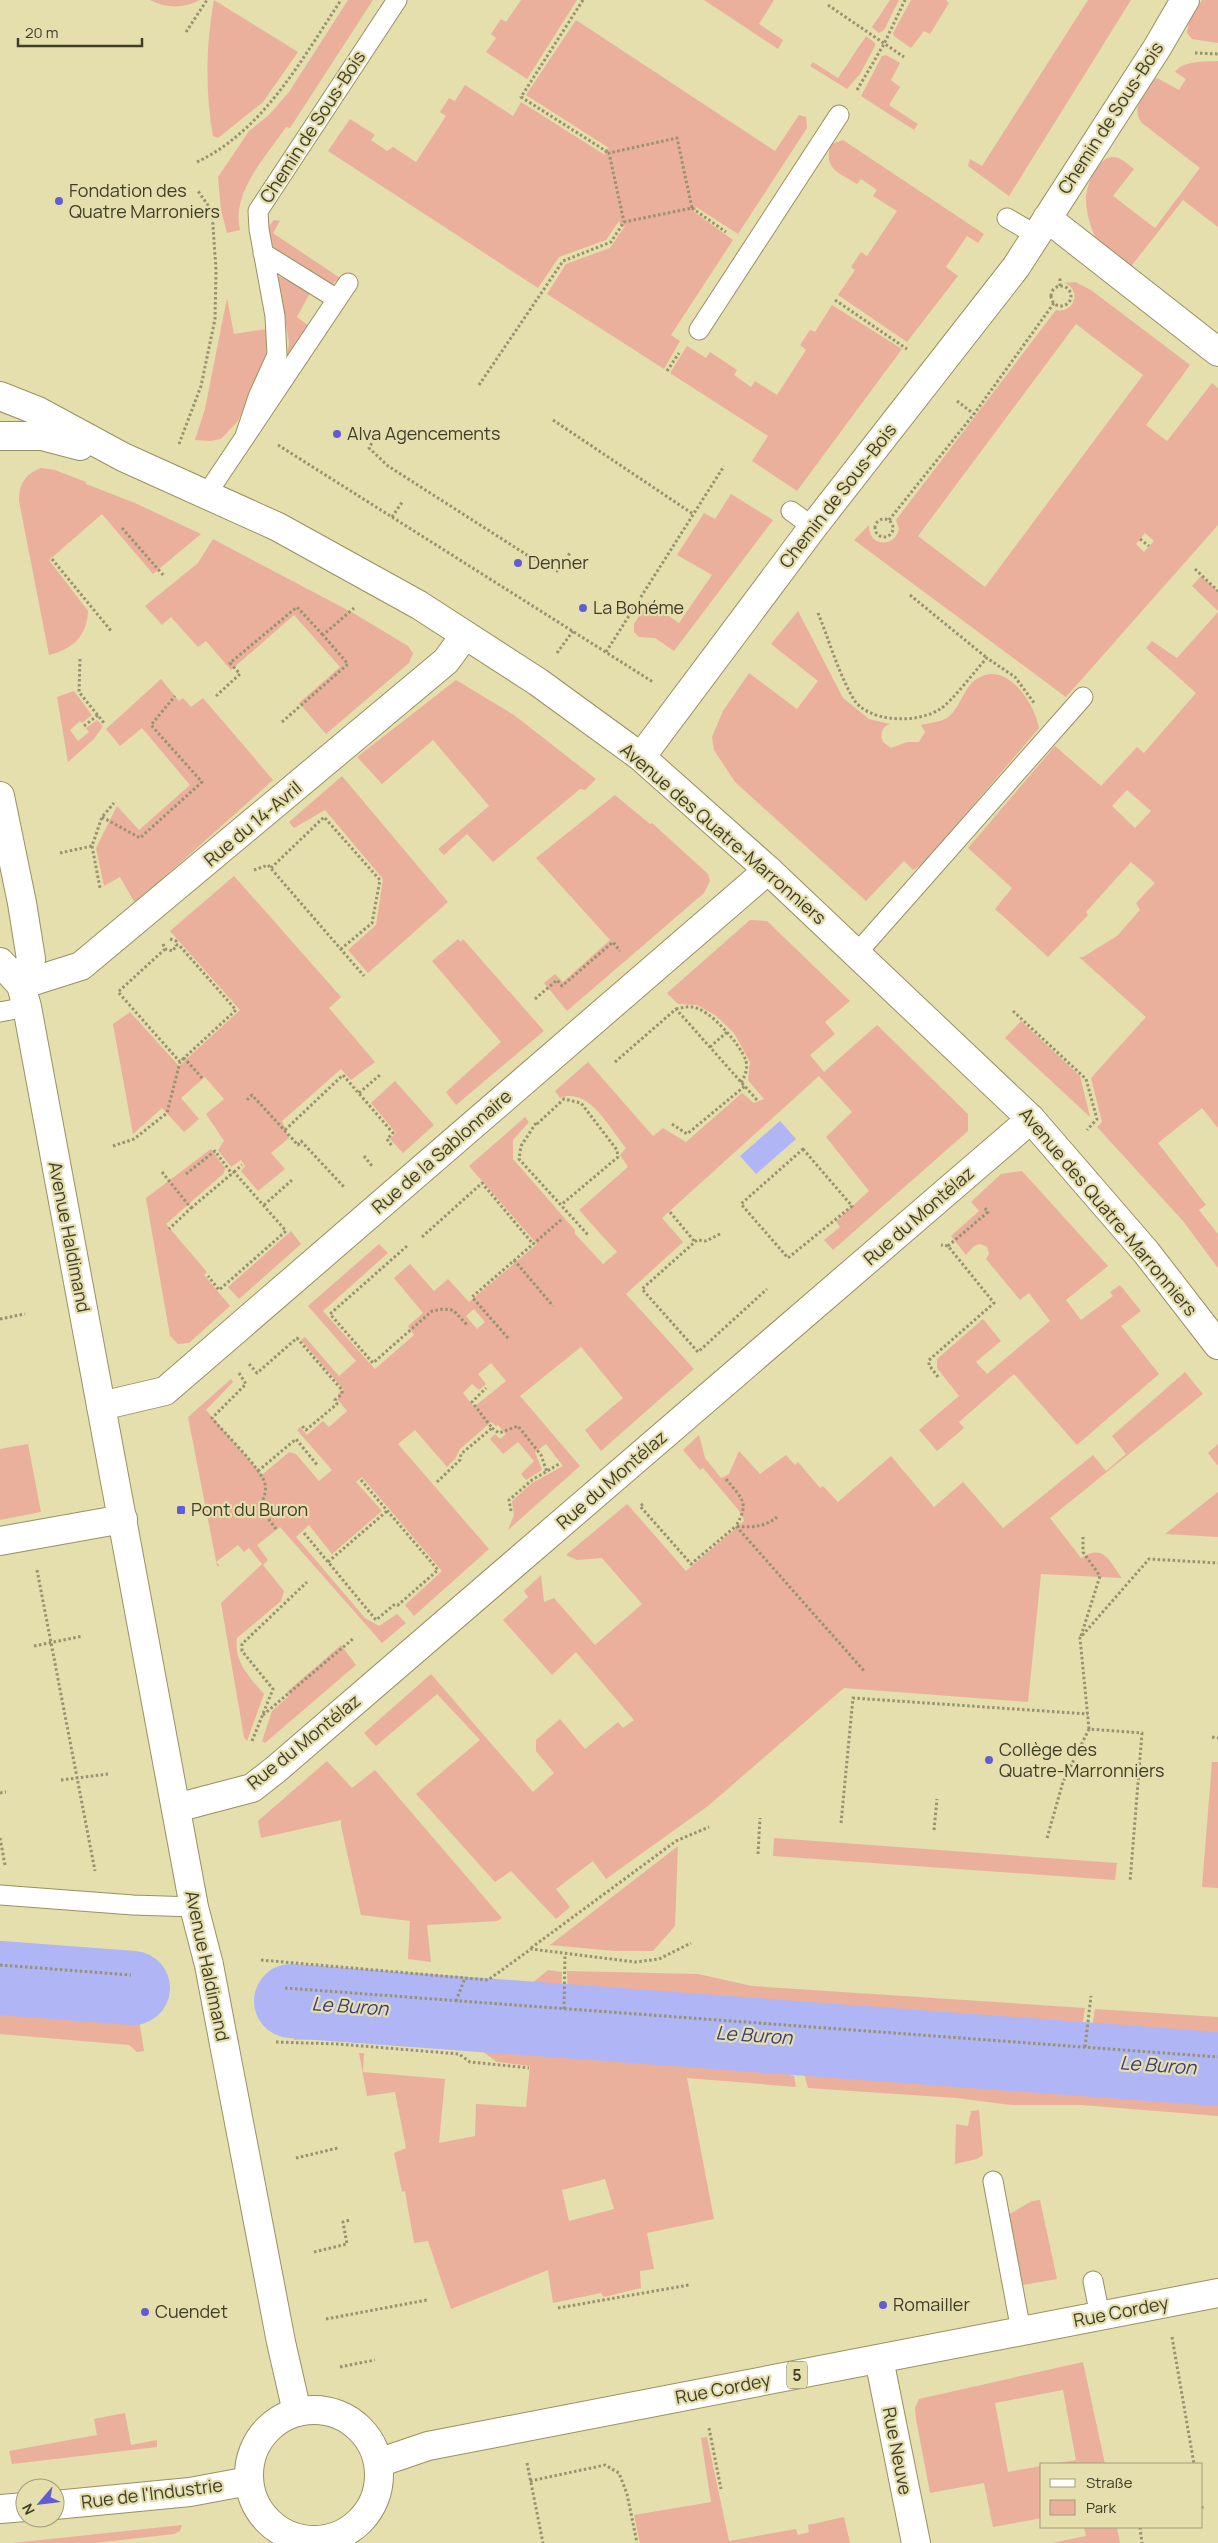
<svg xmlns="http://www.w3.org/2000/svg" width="1218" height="2543" font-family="Manrope,sans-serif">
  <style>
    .green { fill: #eab09c; fill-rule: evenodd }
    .water { fill: #b0b6f5 }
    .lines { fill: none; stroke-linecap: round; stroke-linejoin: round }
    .river { stroke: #b0b6f5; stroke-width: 74 }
    .service-casing { stroke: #989163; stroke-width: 21 }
    .minor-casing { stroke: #989163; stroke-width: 30 }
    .tertiary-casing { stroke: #989163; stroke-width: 30 }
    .secondary-casing { stroke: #989163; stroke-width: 30 }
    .primary-casing { stroke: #989163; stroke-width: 30 }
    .path { stroke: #97926f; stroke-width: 3; stroke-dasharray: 2.5 2.5; stroke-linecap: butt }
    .service { stroke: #fff; stroke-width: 19 }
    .minor { stroke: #fff; stroke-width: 28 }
    .tertiary { stroke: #fff; stroke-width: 28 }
    .secondary { stroke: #fff; stroke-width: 28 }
    .primary { stroke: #fff; stroke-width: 28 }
    .secondary-bridge-casing { stroke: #989163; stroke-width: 30; stroke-linecap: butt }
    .secondary-bridge { stroke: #fff; stroke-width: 28 }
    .poi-dot { fill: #605cd4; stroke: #e5dead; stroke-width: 2 }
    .labels { text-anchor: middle; stroke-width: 4.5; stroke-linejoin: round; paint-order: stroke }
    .shield { fill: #e5dead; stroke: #726d51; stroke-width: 1 }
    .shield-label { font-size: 16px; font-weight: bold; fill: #403d29 }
    .street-label { font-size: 18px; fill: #403d29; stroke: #e5dead }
    .poi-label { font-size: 18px; fill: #403d29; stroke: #e5dead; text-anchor: start }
    .water-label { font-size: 19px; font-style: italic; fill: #3c3b84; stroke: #e5dead }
  </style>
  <rect width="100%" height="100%" fill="#e5dead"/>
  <path class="green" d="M150,0H200C184,9 165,8 150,0Z
    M214,0L298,52L263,102L218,138L213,136C205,93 206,43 214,0Z
    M348,0H373L290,128L286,127C266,157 231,192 240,230L227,233L221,210L218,177L249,131L269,115L289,92Z
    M521,0H577L527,79L486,52L496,38L491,34L501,19L506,22Z
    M704,0H774L759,24L783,40L778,49Z
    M890,0H899L884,30L879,33L872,27Z
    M911,0H946L949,3L930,34L924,31L911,48L894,36L893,33Z
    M1088,0H1131L1009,196L968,166L970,159L982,166Z
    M1202,0H1218V43L1192,39L1187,33L1189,21Z
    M576,20L775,151L799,115L806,117L807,128L738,234L696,207V210L693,211L733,240L671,335L680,341L664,369L547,294L566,264L610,248L625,226H621L619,221L606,240L559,257L538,288L328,151L350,119L375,135L371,140L387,151L393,147L416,162L446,116L440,112L449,98L455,101L465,85L513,116L521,102L605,155L604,150L609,148L526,95Z
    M866,36L875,43V46L860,74L847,89L810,66L813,62L838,78Z
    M886,55L900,63L891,80L900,87L889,105L918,124L914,130L861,96L882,56Z
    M1218,61V227L1183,200L1129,269C1118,259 1102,250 1095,237C1090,225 1086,212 1086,199C1086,186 1099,151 1118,158C1123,160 1129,165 1134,169L1113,196L1155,228L1200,168L1142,123C1130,107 1144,94 1153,80L1157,78L1179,90L1186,79L1175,72C1184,60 1205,62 1218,61Z
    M843,140L984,234L978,243L967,236L946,267L958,276L907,342L838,295L855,270L851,267L861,252L867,256L897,211L873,196L877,190L861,179L857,184C838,172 823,169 831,144Z
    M274,220L280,221L273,233L340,278L331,285L277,253L269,238V226Z
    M278,276L311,291L297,317L310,327L274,380L287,355L289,343Z
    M1075,282L1091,290L1190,365L1146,425L1167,441L1212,383L1218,388V525L1066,697L854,540L869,525C868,546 894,549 899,529L896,520L1056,310C1075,314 1082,289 1064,283ZM1076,324L1143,375L985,587L918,536ZM1145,533L1154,541L1144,552L1136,544Z
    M227,298L234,334L266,329L269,352L238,421L221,439L210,441L195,440L205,409Z
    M832,305L902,349L797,491L752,461L768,436L670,373L687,346L706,358L710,352L737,370L734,375L751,387L755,381L777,395L806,350L800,345L810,330L815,332Z
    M41,468L55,470L86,482V484L135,503L201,534L153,574L102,514L49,560L88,611C87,636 73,649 49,655L19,501C19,484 25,474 41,468Z
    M731,494L773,520L674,651L655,638L639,637L634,632V624L648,602L679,623L712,575L677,555L704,513L715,519Z
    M213,539L355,614L408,646L413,653L409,663L326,734L299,703L340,667L294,615L231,670L206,641L198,647L171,617L162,625L145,606L198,563Z
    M1201,576L1218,591V611L1192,586Z
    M798,611L843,698L869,719L890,724C881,727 880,735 883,742L891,748L907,742H919L925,732L921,725C928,723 941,722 947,718C959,710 963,690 974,681C1004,656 1035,703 1039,728L924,863L913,870L904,861L866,901L735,782L714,750L712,737L717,725L723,711L749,673L797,709L818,681L771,644Z
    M1218,612V1128L1202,1108L1158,1143L1206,1205L1199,1210L1218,1234V1268L1183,1221L1097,1127L1102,1122L1091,1078L1146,1017L1079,957H1083L1117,936L1140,910L1136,903L1155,883L1131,862L1086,912L1088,915L1048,957L995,909L1012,888L968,848L1055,746L1101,786L1137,747L1144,753L1196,693L1146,648L1152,641L1177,658ZM1127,790L1151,811L1135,828L1112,806Z
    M161,679L179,701L183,698L191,707L203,698L273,780L135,903L120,877L104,886L96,848L117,806L139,830L190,785L142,728L120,746L106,729Z
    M456,680L514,715L596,779L585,790L580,789L493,862L467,834L444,855L438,849L489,806L433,740L382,784L357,757Z
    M74,691L92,715L82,723L80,721L70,730L78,741L89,732L86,728L97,720L103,726L94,739L68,762L57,697Z
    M342,776L448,902L368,973L348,950L376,925L383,879L325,810L294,828L289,822Z
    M615,795L650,824L652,823L708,874L710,881L704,893L567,1011L544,983L555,974L563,982L610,940L536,858Z
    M234,876L341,997L329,1008L375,1062L351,1080L341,1069L282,1121L289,1138L271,1153L285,1169L258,1191L241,1171L245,1166L241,1160L231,1167L218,1150L224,1141L206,1114L224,1099L205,1077L181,1098L199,1119L184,1132L162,1108L133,1134L113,1024L130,1012L179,1066L240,1010L170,931Z
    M750,920L767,921L850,1001L825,1022L835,1034L810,1055L824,1072L877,1025L968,1114V1131L833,1250L824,1240L840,1227L836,1221L869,1191L826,1137L852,1112L819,1076L662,1218L683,1242L626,1294L694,1369L601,1451L585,1430L623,1398L581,1347L520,1396L580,1466L508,1530L514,1515L512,1501L532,1483L563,1466L546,1444L535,1452L542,1470L526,1480L521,1474L534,1461L518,1442L503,1454L490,1439L495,1434L500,1439L506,1434L498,1425L496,1426L491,1422L460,1449L455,1459L447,1467L415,1430L398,1444L489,1549L414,1616L405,1605L442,1571L362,1477L356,1482L382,1511L332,1554L309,1525L296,1537L365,1618L379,1626L397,1614L406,1623L382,1643L280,1527L257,1545L268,1560L263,1565L284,1591L281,1601L237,1638C233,1661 250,1678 264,1694L247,1741L244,1737L221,1603L262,1564L249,1548L244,1552L238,1545L216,1562L220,1566H217L188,1417L231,1379L233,1382L206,1410L262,1475L289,1452L296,1454L319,1481L332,1470L297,1430L300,1427L307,1435L323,1421L329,1427L347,1411L338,1400V1394L343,1389L301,1340L305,1337L339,1376L356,1361L308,1306L379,1244L388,1253L323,1311L375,1369L414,1335L408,1326L423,1313L394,1278L410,1264L434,1291L448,1279L469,1302L537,1244L469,1166L525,1117L529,1122L513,1140V1159L575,1230V1234L603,1264L617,1252L579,1210L628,1167L620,1155L626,1148C610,1129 589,1086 560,1098L555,1091L588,1062L653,1136L663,1128L686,1142L742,1093L754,1103L764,1099L748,1080L750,1062L734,1033L715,1015L697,1005L678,1004L667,993ZM474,1309L485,1322L477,1329L466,1316ZM491,1363L506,1381L474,1407L463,1393L472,1384L479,1390L486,1384L478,1374Z
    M458,939L461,942L463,939L544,1031L456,1105L446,1092L501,1042L432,961Z
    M1021,1021L1080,1076L1090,1117L1005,1038Z
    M395,1081L434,1125L403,1153L390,1139L396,1133L371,1103Z
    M211,1149L225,1168L224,1173L166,1224L207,1272L204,1275L230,1306L189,1343L178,1344L170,1336L146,1198Z
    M1022,1171L1108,1266L1066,1300L1081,1320L1113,1296L1110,1292L1120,1285L1141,1311L1121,1326L1159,1374L1077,1445L1014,1374L959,1422L964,1428L937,1451L919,1430L959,1396L937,1368V1359L983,1319L1001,1341L976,1362L987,1374L1050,1321L1029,1293L1020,1300L986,1259L989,1254L987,1247C977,1240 973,1247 966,1255L951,1236L979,1211L971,1202L1001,1174Z
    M291,1231L301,1244L239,1299L228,1287Z
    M1185,1372L1203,1394L1050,1518L1081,1558C1104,1543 1109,1561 1122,1578L1041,1574L1028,1702L844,1688L708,1806L606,1879L593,1861L556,1889L570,1907L556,1919L511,1871L495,1882L416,1794L480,1740L437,1694L376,1746L364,1733L431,1674L533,1792L554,1773L536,1751V1740L560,1719L585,1749L618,1722L623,1728L634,1720L576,1652L552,1675L503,1620L528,1597L524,1591L541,1575L544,1602L554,1598L595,1645L642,1604L602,1558L577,1560L566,1555L627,1504L686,1571L744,1521L741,1513L703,1468L700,1470L683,1450L699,1435L705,1458L721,1478L729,1474L739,1451L760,1474L786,1455L795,1465L798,1462L820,1488L823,1486L838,1502L891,1456L934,1507L963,1482L1003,1528L1093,1455L1106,1471L1126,1454L1112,1436Z
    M28,1444L41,1512L0,1520V1449Z
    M1218,1444V1466L1208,1453Z
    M1218,1492V1537L1165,1534Z
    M341,1645L356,1665L265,1743L262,1741L272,1711L290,1695L287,1692Z
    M327,1761L352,1788L375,1770L502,1918L497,1921L427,1925L431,1962L408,1959L410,1921L361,1915L341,1826V1820L261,1838L258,1821Z
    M1212,1762H1218V1888L1202,1887Z
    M774,1838L1117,1863L1115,1880L773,1856Z
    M678,1846L675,1926L653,1951H614L550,1945Z
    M0,1947L96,1954L130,1966V1970L0,1961Z
    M548,1970L562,1972L561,2003L472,1998L474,1988L524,1990Z
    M567,1971L698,1974L752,1986L1085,2008L1080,2043L568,2003Z
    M355,1977L459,1986L456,1996L284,1983V1979Z
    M0,1990L69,1995L86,2010V1998L136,2001L144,2051L137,2052L129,2045L0,2034Z
    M1095,2009L1218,2017V2053L1090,2043Z
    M289,2013L786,2052L790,2075L794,2076L796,2087L687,2078L714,2219L647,2233L654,2269L640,2271L641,2288L604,2297L601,2293L553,2303L548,2270L451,2309L428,2241L414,2243L405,2191L402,2192L394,2153L406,2148L395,2092L367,2096L359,2053H364L363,2072L445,2079L439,2143L475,2136L476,2104L526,2107L530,2066L497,2062L482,2051L319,2039L294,2040ZM605,2179L614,2209L569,2221L562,2190Z
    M799,2054L1218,2086V2116L1082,2105H1011L956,2098L808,2088Z
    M979,2110L983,2155L977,2159L955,2164L956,2124L968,2126L971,2111Z
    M1040,2200L1057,2279L1023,2285L1008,2215L1032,2201Z
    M1083,2362L1105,2464H1053L1076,2460L1063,2390L995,2403L1008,2472L1042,2466V2518L993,2527L984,2483L930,2493L916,2419L915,2408L919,2399Z
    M125,2413L131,2445L157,2440V2447L12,2464L9,2451L97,2435L94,2419Z
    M707,2437L729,2541L796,2529L798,2535L809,2532L808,2525L844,2517L850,2543H640L634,2515L711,2502L701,2438Z
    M182,2525L180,2531L174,2534L95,2543H13Z
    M1084,2527H1117L1120,2543H1052L1086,2536Z"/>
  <path class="water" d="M780,1121L796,1139L756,1174L740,1156Z"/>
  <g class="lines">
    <path class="river" d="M0,1978L133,1988
      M291,2001L1218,2069"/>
    <g class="service-casing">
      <path id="service" d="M1007,218L1036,235
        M263,253L337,299
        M699,330L839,115
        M245,436L258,397L277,355L275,316L259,229L258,211L397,0
        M206,495L348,283
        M791,511L813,527
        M857,953L1083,697
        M0,1012L27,1007
        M0,1895L133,1905L194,1907
        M993,2181L1021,2331
        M1093,2281L1100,2316"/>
    </g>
    <g class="minor-casing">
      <path id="minor" d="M1047,218L1218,352
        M641,757L813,527L1016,267L1157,48L1185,0
        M21,985L81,966L446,661L465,635
        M101,1406L165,1391L768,870
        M0,1541L123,1519
        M176,1808L252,1788L275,1770L1031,1119
        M879,2359L916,2543
        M55,2505L190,2492L249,2481
        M0,2509L25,2507"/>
    </g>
    <g class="tertiary-casing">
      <path id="tertiary" d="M0,396L38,411L123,457L278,527L419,605L538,682L641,757L768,870L1031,1119L1146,1252L1218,1345
        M0,436H42L80,446"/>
    </g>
    <g class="secondary-casing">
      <path id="secondary" d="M0,796L22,903L31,959L21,985
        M0,962L21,985L27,1007L194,1907L209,1965
        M224,2044L281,2342L297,2412"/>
    </g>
    <g class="primary-casing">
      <path id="primary" d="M249 2475a65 65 0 1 1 130 0a65 65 0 1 1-130 0Z
        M378,2463L428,2446L1218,2293"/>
    </g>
    <path class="path" d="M583,0L521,97L609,153
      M828,5L904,57
      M186,32L207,0
      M1195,53L1218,54
      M857,90L884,44L905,0
      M197,162C264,130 302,59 341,0
      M692,208L726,232
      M1060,286V276
      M1051 296a10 10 0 1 1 20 0a10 10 0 1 1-20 0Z
      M835,300L907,349
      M667,371L679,353
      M479,385L563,261L611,242L624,222L692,208L677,138L609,153L624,222
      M957,401L974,414
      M553,420L693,514
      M379,430L369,448L388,466L527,555L557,571L570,553
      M179,444L201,386L215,319L216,270L212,211L198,191
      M278,445L653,682
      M392,517L403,501
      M875 528a9 9 0 1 1 18 0a9 9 0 1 1-18 0Z
      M889,520L974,414L1054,303
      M122,528L164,576
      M1140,539L1149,546
      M52,559L112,632
      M1195,569L1218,591
      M910,595L987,658
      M818,613C829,640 838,672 853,698C867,723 918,724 940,709C952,702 976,669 987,658L1015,677L1035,704
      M606,652L724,466
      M557,653L573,631
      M80,659L79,692L104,723
      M216,696L240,674L230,663L297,607L323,635
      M282,722L348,664L323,635L354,608
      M84,726L98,715
      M102,817L140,838L202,782L151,725L175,696
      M92,846L100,888
      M60,853L92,846L102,817L114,803
      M271,868L324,817L380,880L372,923L341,949
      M254,870L268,865L364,976
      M170,939L176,941V945H179L236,1010L184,1058L203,1079
      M163,944L165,949L173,951L176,945
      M165,949L118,992L180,1062L184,1058
      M535,999L557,980L562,986L613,942L620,951
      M676,1009C681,1008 687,1006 692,1007C709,1008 741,1045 746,1061C748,1069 745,1076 741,1083
      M1013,1011L1086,1079L1097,1119L1087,1130
      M710,1047L727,1032
      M615,1062L676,1009L757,1100
      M359,1093L381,1074
      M247,1100L252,1095L298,1145L301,1141L344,1187L345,1186
      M536,1123L521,1146L519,1159L589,1236
      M537,1124L564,1099L581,1103L617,1150L618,1157L561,1205
      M672,1124L687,1134L745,1086
      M285,1130L343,1075L393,1133L387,1139L392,1146
      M113,1146L134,1139L167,1113L180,1062
      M803,1149L852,1206L788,1258L741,1204Z
      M364,1156L372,1166
      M162,1172L191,1208L169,1229
      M234,1172L242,1165
      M186,1174L215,1151L232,1174
      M264,1205L292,1180
      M191,1208L234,1172L286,1231L219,1290L208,1276
      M670,1212L695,1242
      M720,1234L706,1241L697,1240L642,1289L698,1352L767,1289
      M422,1237L482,1183L533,1244
      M407,1246L330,1314L373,1363L432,1311L443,1309L453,1310L468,1326
      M948,1246L988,1212L984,1207
      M514,1260L553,1306
      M0,1319L25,1314
      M508,1338L472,1297L562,1219
      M249,1364L257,1373L297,1338L342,1390V1394L335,1400L337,1404L306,1430L302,1426
      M239,1373L246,1384L212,1418C223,1432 262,1469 265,1484C267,1492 263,1499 260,1507L276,1529
      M938,1377L929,1365V1360L994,1303L948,1246L941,1245
      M492,1428L499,1433L518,1426L541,1455L547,1472
      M258,1471L296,1439L318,1466
      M726,1479C742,1499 750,1502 736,1526C751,1528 765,1527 777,1517
      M437,1482L460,1460L461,1454L492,1428L472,1402L486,1388
      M643,1504L640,1506L691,1564L736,1526L865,1672
      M511,1511L509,1500L532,1480L559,1464
      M304,1533L376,1620L395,1604L398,1605L438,1570L361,1480
      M328,1562L387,1511
      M37,1570L95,1871
      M1081,1636L1100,1576L1083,1552V1537
      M34,1646L83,1636
      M263,1715L354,1638
      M1089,1729L1080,1638L1149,1559L1218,1563
      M1212,1737L1218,1738
      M252,1741L273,1689L242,1651V1644L307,1582
      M61,1780L108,1774
      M0,1793L6,1792
      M841,1823L853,1698L1088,1714
      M934,1830L937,1799
      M0,1838L5,1865
      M1047,1838L1063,1782L1089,1729L1142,1733L1130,1882
      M758,1854L760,1818
      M531,1948L676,1841L709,1827
      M261,1960L488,1980L531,1949L635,1962L659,1959L691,1943
      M0,1965L131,1975
      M285,1988L1218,2057
      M456,2001L465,1978
      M564,2009L565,1954
      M276,2042L338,2044L459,2054L470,2062L529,2068
      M1085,2047L1091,1996
      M296,2158L338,2148
      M314,2252L347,2244L343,2222L350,2220
      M558,2308L689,2285
      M326,2319L427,2300
      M1172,2337L1194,2464
      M340,2367L375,2360
      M709,2428L721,2489
      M527,2463L543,2543
      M530,2481L605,2465L619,2473L627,2494L637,2543
      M1202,2506V2511
      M1140,2527L1142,2543"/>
    <use href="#service" class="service"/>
    <use href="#minor" class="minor"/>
    <use href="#tertiary" class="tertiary"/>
    <use href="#secondary" class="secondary"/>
    <use href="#primary" class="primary"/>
    <g class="secondary-bridge-casing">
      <path id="secondary-bridge" d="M209,1965L224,2044"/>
    </g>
    <use href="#secondary-bridge" class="secondary-bridge"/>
  </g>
  <g class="poi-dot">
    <circle cx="59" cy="201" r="5"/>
    <circle cx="337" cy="434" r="5"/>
    <circle cx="518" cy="563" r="5"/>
    <circle cx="583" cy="608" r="5"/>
    <rect x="176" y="1505" width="10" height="10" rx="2.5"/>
    <circle cx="989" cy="1760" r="5"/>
    <circle cx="883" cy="2305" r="5"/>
    <circle cx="145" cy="2312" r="5"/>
  </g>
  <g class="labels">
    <rect class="shield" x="787" y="2361.5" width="20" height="27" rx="4"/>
    <g class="shield-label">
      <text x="797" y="2381">5</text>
    </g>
    <g class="street-label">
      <text transform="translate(1111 118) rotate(-57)" y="6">Chemin de Sous-Bois</text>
      <text transform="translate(313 127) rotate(-57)" y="6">Chemin de Sous-Bois</text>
      <text transform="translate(838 496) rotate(-52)" y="6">Chemin de Sous-Bois</text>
      <text transform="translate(253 824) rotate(-40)" y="6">Rue du 14-Avril</text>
      <text transform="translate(723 834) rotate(41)" y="6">Avenue des Quatre-Marronniers</text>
      <text transform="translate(442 1152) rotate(-41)" y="6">Rue de la Sablonnaire</text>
      <text transform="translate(1108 1212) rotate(50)" y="6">Avenue des Quatre-Marronniers</text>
      <text transform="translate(919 1216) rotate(-41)" y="6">Rue du Montélaz</text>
      <text transform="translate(69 1237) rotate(79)" y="6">Avenue Haldimand</text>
      <text transform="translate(612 1480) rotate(-41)" y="6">Rue du Montélaz</text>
      <text transform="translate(304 1742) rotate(-39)" y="6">Rue du Montélaz</text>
      <text transform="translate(207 1966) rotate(78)" y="6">Avenue Haldimand</text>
      <text transform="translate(1121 2312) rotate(-11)" y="6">Rue Cordey</text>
      <text transform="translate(723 2389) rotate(-11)" y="6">Rue Cordey</text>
      <text transform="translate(897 2451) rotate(79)" y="6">Rue Neuve</text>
      <text transform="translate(152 2494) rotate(-7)" y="6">Rue de l'Industrie</text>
    </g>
    <g class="poi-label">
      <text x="69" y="197">Fondation des<tspan x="69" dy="21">Quatre Marroniers</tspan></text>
      <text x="347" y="440">Alva Agencements</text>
      <text x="528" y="569">Denner</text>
      <text x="593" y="614">La Bohéme</text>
      <text x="191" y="1516">Pont du Buron</text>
      <text x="999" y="1756">Collège des<tspan x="999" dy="21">Quatre-Marronniers</tspan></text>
      <text x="893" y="2311">Romailler</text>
      <text x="155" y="2318">Cuendet</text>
    </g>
    <g class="water-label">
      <text transform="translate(350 2006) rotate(4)" y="7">Le Buron</text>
      <text transform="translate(754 2035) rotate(4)" y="7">Le Buron</text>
      <text transform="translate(1158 2065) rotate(4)" y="7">Le Buron</text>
    </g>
  </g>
  <rect x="1040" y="2463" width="162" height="65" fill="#e5dead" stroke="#a39e78"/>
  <rect x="1050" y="2479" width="25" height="8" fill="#ffffff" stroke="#a39e78"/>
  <text x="1086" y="2488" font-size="15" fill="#403d29">Straße</text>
  <rect x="1050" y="2500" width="25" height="15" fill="#eab09c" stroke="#a39e78"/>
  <text x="1086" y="2513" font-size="15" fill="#403d29">Park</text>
  <g transform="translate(40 2503) rotate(242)"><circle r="24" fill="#e5dead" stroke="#a39e78"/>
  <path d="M0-4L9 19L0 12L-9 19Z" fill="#605cd4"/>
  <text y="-8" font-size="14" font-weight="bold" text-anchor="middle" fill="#403d29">N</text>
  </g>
  <path d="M18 38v8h124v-8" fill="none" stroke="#403d29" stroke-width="2.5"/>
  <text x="25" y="38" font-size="15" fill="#403d29" stroke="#e5dead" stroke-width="4" paint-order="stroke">20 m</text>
</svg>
